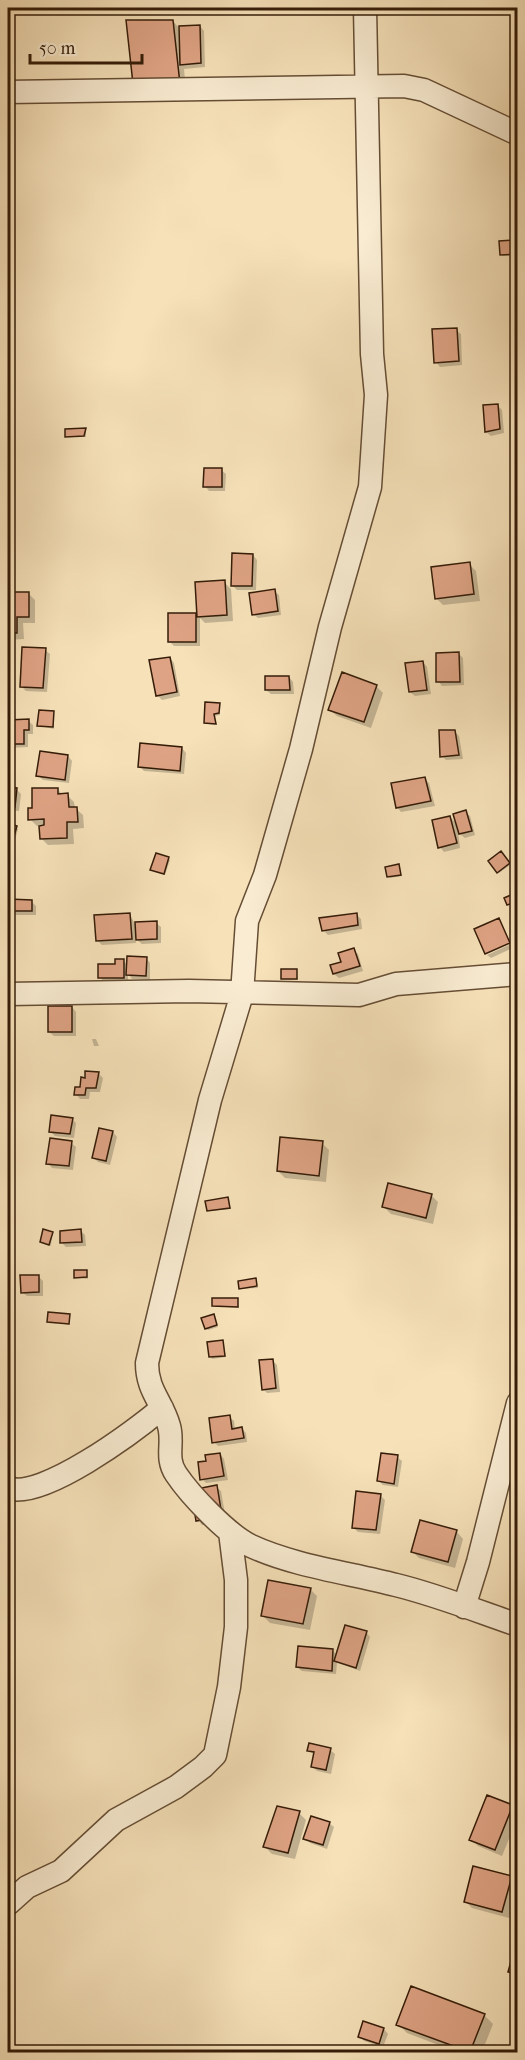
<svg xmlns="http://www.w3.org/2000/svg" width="525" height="2060" font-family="'IM FELL French Canon',serif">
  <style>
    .shadow { fill: #0003 }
    .building { fill: #dea384; stroke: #351c08; stroke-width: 1.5 }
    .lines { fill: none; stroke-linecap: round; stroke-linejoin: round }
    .minor-casing { stroke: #654d34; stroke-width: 25 }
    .minor { stroke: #f9ecd2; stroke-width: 22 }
  </style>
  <rect width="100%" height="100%" fill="#f6e1b9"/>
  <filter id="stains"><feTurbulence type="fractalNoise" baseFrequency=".00333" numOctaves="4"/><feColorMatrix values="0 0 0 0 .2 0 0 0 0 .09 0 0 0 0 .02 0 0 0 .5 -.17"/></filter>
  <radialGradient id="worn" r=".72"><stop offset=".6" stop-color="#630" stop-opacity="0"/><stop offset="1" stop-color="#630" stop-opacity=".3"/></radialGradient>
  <path class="shadow" d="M173,21L179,28L200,26L204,31L205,67L184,69L186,90H142Z
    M516,242L518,256H503L501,254Z
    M456,330L461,334L462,365L440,367L436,362Z
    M498,406L502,410L504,433L491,436L486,432Z
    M86,430V437L67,436Z
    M221,470L226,474L225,491H209L205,486Z
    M253,555L257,560L256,590H237L232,585Z
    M469,564L476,571L480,601L443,605L436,598Z
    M224,582L231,589L233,621L205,623L200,618V646H174L169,641L195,615L199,618L196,584Z
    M274,591L279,595L281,615L258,618L253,614Z
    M28,593L35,600V623H23L24,639L8,640V594Z
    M45,650L50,654L47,692L26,691L21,686Z
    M459,654L463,658L464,685L442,686L438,681Z
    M170,658L174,663L180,696L162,700L157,695Z
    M423,662L427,667L431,694L415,696L410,692Z
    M289,677L293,682L294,694H271L266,690Z
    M376,686L383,693L371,728L337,716L330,710Z
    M219,705L220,715L214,716L217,725L208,724L206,723Z
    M54,713V729L39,726Z
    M8,721H28L33,725V734H28V747L8,748Z
    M455,732L459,736L463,759L446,760L442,756Z
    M182,748L186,753L184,774L144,771L139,766Z
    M68,756L72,761L69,783L43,780L38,775Z
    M424,779L429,783L435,806L401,812L397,807Z
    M8,788L16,789L21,794L19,811L8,810Z
    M57,789L63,795H67L74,802L75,808L83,815L84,828L73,829L74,844L48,845L41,838V826H37L30,819L34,809Z
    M465,812L470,816L475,835L465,838L460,834Z
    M450,817L457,824L460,848L444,852L440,847Z
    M9,825L18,829L14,844L8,843Z
    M501,853L510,865L499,873L490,862Z
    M168,858L170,860L165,875L152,870Z
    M398,866L402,876L390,878L388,876Z
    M8,901H31L36,906V915H11L8,911Z
    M130,915L135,924L156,923L161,927V943L142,944L135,938L136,943L102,945L97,940Z
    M357,915L361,919L362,929L328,935L323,930Z
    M499,920L510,941L486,952Z
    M511,944L513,948L491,958L487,955Z
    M353,950L358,954L363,971L339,978L334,974Z
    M146,958L150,963V980L132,979L128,974V982H104L100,977L123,961L128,965Z
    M296,970L298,980L283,979Z
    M72,1007L76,1012V1036H54L49,1032Z
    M92,1039H96L99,1046H94Z
    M98,1073L103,1078L100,1092H90L89,1099H80L76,1094L86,1079Z
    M72,1119L76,1123L74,1138L55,1136L50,1131Z
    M113,1132L117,1137L110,1165L98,1162L94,1158Z
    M71,1143L76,1147L73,1170L52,1168L48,1163Z
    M322,1143L329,1150L326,1182L285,1178L278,1171Z
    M431,1195L438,1202L433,1224L391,1214L384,1207Z
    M227,1199L231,1209L208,1211Z
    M81,1231L85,1235L86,1246L66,1247L62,1243Z
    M52,1233L51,1246L42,1241Z
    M86,1271L88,1279L75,1277Z
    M38,1276L43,1281V1296H27L22,1292Z
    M255,1280L258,1288L241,1289Z
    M237,1300L239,1308L213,1306Z
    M69,1315L70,1325L49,1321Z
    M213,1316L218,1327L208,1330L206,1328Z
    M223,1342L226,1357L212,1359L211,1357Z
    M273,1361L277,1365L280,1392L267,1393L263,1389Z
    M229,1417L234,1421L235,1430L242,1429L246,1433L247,1442L218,1446L214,1442Z
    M220,1454L224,1459L228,1480L206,1483L202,1479L208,1462Z
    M397,1457L402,1461L398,1487L383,1485L379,1481Z
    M216,1487L221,1491L226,1520L202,1525L198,1520Z
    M380,1495L385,1500L380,1534L358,1532L353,1527Z
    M457,1532L463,1539L455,1568L419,1558L412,1551Z
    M310,1589L317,1596L310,1630L270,1623L263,1616Z
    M366,1632L370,1637L360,1671L337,1662L336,1674L302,1671L297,1667L333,1651L338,1656Z
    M308,1750H330L335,1754L331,1774L317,1771L312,1766L315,1755Z
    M512,1807L518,1812V1817L502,1856L478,1846L471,1839Z
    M299,1813L306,1820L295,1859L272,1854L265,1847Z
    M329,1823L334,1827L327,1849L310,1843L305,1839Z
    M511,1877L518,1886L509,1918L472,1908L465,1901Z
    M484,2015L493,2024L482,2052H457L407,2033L398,2024Z
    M384,2029L388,2034L383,2047L364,2041L360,2036Z"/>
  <path class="building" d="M126,20H173L180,84H133Z
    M200,25L201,63L180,65L179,26Z
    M516,240L517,254L500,255L499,241Z
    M457,328L459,361L434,363L432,329Z
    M498,404L500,429L485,432L483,405Z
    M86,428L84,436L65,437V429Z
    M204,468H222V487H203Z
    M232,553L253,554L252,586H231Z
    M470,562L474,594L435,599L431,567Z
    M225,580L227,615L197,617L195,582Z
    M275,589L278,611L252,615L249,593Z
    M8,592H29V617H17V633H8Z
    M168,613H196V642H168Z
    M22,647L46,648L43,688L20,687Z
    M459,652L460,682H436V653Z
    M170,657L177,692L156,696L149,660Z
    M423,661L427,690L409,692L405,663Z
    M342,672L377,685L364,722L328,710Z
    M265,676H289L290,690H265Z
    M205,702L220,703L219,713L214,714L216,724L204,723Z
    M39,710L54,711L53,727L37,726Z
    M29,719V730H24V744H8V720Z
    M439,730H455L459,755L440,757Z
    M140,743L182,747L180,771L138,767Z
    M40,751L68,755L65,780L36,776Z
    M425,777L431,801L396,808L391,783Z
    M8,787L17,788L15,807L8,806Z
    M32,788H58V794L68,793L69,807H77L78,822H67V838L40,839L39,826L44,825V819L28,820V808H32Z
    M466,810L472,831L459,834L453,814Z
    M450,816L457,843L438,848L432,820Z
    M8,823L17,826L12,843L8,842Z
    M501,851L510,863L497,873L488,861Z
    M156,853L169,857L164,874L150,870Z
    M399,864L401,875L387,877L385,867Z
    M513,894L516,902L507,905L504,898Z
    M8,899L32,900V911H8Z
    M130,913L132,939L96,941L94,915Z
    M357,913L358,925L322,931L319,918Z
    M499,918L510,943L485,954L474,929Z
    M157,921V939L136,940L135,922Z
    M354,948L360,966L333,974L330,965L341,962L338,953Z
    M127,956L147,957L146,976L126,975Z
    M115,959H124V978H98V964H115Z
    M281,969H297V979H281Z
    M48,1006H72V1032H48Z
    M85,1071L99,1072L96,1088H86L85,1095H74L75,1087H80L81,1077L85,1078Z
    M51,1115L73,1118L70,1134L49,1132Z
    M99,1128L113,1131L106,1161L92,1158Z
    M280,1137L323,1141L319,1176L277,1171Z
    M50,1138L72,1141L69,1166L46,1164Z
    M388,1183L432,1194L426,1218L382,1207Z
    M228,1197L230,1208L207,1211L205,1201Z
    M43,1229L53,1232L49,1245L40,1242Z
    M81,1229L82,1242L60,1243V1231Z
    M74,1270H87V1277L74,1278Z
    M20,1275H39V1292L21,1293Z
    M256,1278L257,1286L239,1289L238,1281Z
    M212,1298H238V1307L212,1306Z
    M48,1312L70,1314L69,1324L47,1322Z
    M214,1314L217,1325L205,1329L201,1318Z
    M223,1340L225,1356L209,1357L207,1342Z
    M273,1359L276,1388L262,1390L259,1360Z
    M230,1415L232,1429L242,1427L244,1438L212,1443L209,1418Z
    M220,1453L224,1476L200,1480L198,1462L206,1461L205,1455Z
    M381,1453L398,1455L394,1484L377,1481Z
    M217,1485L222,1516L196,1521L191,1490Z
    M356,1491L381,1494L376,1530L352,1528Z
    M420,1520L457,1530L448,1562L411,1552Z
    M268,1580L311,1588L303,1624L261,1616Z
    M345,1625L367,1631L356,1668L334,1661Z
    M298,1646L333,1649L332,1671L296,1667Z
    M309,1743L331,1748L326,1770L311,1767L314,1752L307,1751Z
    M487,1795L513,1805L495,1850L469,1840Z
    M277,1806L300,1811L288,1853L263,1847Z
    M311,1816L330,1822L323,1845L303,1839Z
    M473,1866L512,1876L502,1912L464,1902Z
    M513,1954L518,1955V1974L508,1972Z
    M411,1986L485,2014L470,2052L396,2025Z
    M363,2021L384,2028L379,2044L358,2037Z"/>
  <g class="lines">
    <g class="minor-casing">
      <path id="minor" d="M365,8L372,354L376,395L370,487L330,627L301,749L265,875L247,921L242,994L210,1100L147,1363C147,1391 162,1401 169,1426C174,1443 165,1458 176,1474C190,1495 228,1535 251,1546C294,1566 350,1573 396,1585C437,1595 477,1611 518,1625
        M8,92L404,86L424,90L518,134
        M8,994L189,991L359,995L396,984L518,974
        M8,1488C41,1501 135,1431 162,1408
        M464,1607L478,1562L518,1403
        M8,1904L27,1887L61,1871L116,1820L176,1787L203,1767L215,1755L229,1687L236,1627V1580L230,1532"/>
    </g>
    <use href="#minor" class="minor"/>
  </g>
  <rect width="525" height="2060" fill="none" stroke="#f6e1b9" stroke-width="30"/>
  <rect x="9" y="9" width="507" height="2042" fill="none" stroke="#351c08" stroke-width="3"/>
  <rect x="15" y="15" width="495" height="2030" fill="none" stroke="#351c08" stroke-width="1.5"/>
  <path d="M30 54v9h112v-9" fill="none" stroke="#351c08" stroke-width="3"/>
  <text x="39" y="54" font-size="18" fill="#351c08" stroke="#f9ecd2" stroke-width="4.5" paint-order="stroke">50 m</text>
  <rect width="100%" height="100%" filter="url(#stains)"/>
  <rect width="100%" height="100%" fill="url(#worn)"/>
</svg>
